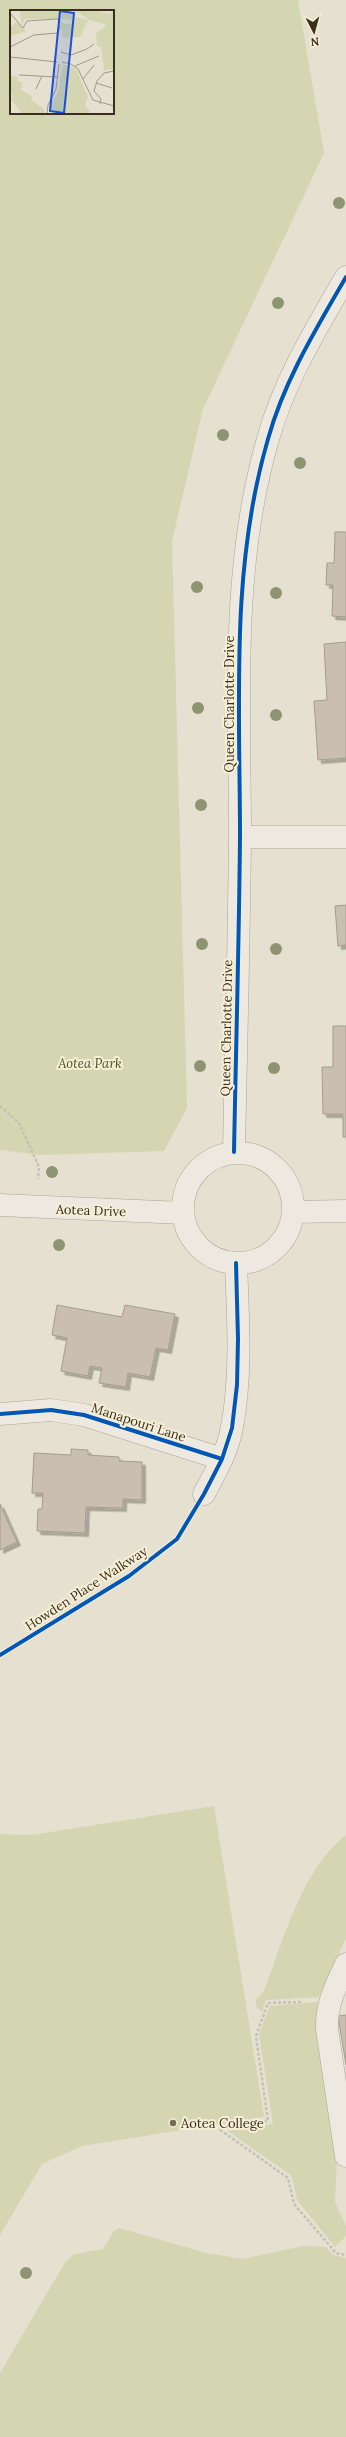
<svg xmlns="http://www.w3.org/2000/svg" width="346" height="2437" font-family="Lora,serif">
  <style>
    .green { fill: #d3d6b1; fill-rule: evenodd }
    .building { fill: #c9beb0; stroke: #a59c8e; filter: url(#shadow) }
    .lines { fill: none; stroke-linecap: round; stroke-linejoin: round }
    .minor-casing { stroke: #aba597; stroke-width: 23 }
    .path { stroke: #c6c1b7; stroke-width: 2.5; stroke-dasharray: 3 2; stroke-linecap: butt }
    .minor { stroke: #ede9e0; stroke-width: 22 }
    .cycleway-casing { stroke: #f6eed5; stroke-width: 6 }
    .cycleway { stroke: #0057b8; stroke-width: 4 }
    .tree { fill: #8e9472 }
    .poi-dot { fill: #766c5d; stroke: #f6eed5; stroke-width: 1.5 }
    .labels { text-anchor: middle; stroke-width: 4; stroke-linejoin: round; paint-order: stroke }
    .street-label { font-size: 13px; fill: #3a2e1f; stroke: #f6eed5 }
    .park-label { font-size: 13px; font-style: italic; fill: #475625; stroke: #f6eed5 }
    .poi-label { font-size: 13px; fill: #3a2e1f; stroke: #f6eed5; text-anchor: start }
    .inset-road { fill: none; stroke: #a19989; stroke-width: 1 }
    .view { fill: #1d4ed8; fill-opacity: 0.15; stroke: #1d4ed8; stroke-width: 2 }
    .inset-edge { fill: none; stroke: #3a2e1f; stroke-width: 2 }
  </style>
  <defs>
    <filter id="shadow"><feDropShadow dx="3.5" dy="3.5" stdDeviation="0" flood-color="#0004"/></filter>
  </defs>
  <rect width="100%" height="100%" fill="#e5e0cf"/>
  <path class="green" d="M0,0H298L324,153L203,409L172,541L187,1108L164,1151L40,1155L0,1150ZM11,11H113V113H11Z
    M214,1806L264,2117L82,2146L42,2164L0,2235V1834L32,1835Z
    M346,1835V1938L319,1997L266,2000L262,2012L256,2006V2000L264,1991C283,1941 302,1869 346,1835Z
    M318,2002L317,2011L337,2157L335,2202L346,2226V2236L335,2247L297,2200L292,2176L228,2131L273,2124L259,2034L270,2006Z
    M119,2228L206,2253L243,2259L303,2246L325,2247L334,2255L346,2258V2437H0V2373L66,2261L75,2254L103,2249L114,2231Z"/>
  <path class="building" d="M335,532H346V617L332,616L333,585H326L327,563H334Z
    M346,642V758L318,760L314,701L327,700L324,644Z
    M346,905V945L338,946L335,906Z
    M333,1026H346V1137H343V1114H323L322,1067H333Z
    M57,1305L122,1317L125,1305L175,1314L168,1350L156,1348L150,1377L128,1373L126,1387L99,1383L102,1368L90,1366L88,1376L61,1371L67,1338L52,1335Z
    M71,1449L88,1450V1455L119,1457V1461L142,1462V1500L123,1499V1508L86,1507L85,1533L37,1531L38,1509H42L43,1493H32L34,1453L71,1455Z
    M0,1504L17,1542L0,1550Z
    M346,2015V2065L338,2016Z"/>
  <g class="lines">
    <g class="minor-casing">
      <path id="minor" d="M240,837H346
        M234,1152C236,1047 239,942 240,837C240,704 230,569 268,439C284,381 316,329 346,277
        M183 1208a55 55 0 1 1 110 0a55 55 0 1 1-110 0Z
        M0,1205L183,1213
        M294,1212L346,1211
        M0,1414L51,1410L84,1415L222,1459
        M204,1494C215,1473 228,1451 232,1427C242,1374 238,1317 236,1263
        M346,1964C336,1986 326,2004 327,2029L346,2156"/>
    </g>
    <path class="path" d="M0,1106L19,1123L39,1167L38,1179
      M301,2002L268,2003L256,2036L268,2121L219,2129L288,2178L294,2204L336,2253L346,2255"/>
    <use href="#minor" class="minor"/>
    <g class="cycleway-casing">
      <path id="cycleway" d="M234,1152C236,1047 239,942 240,837C240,704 230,569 268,439C284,381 316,329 346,277
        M0,1414L51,1410L84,1415L222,1459
        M0,1655L129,1576L177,1539L204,1494L222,1459L232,1428L237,1385L238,1339L236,1263"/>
    </g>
    <use href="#cycleway" class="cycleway"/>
  </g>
  <g class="tree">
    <circle cx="339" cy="203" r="6"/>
    <circle cx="278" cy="303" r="6"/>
    <circle cx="223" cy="435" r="6"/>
    <circle cx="300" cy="463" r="6"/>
    <circle cx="197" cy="587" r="6"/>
    <circle cx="276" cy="593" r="6"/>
    <circle cx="198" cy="708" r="6"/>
    <circle cx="276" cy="715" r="6"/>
    <circle cx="201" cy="805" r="6"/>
    <circle cx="202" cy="944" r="6"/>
    <circle cx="276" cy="949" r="6"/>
    <circle cx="200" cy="1066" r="6"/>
    <circle cx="274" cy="1068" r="6"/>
    <circle cx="52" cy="1172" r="6"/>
    <circle cx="59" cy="1245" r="6"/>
    <circle cx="26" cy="2273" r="6"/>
  </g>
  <circle class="poi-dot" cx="173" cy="2123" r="4"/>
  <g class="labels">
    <g class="street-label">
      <text transform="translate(229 704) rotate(-90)" y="5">Queen Charlotte Drive</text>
      <text transform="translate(226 1028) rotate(-89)" y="5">Queen Charlotte Drive</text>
      <text transform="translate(91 1210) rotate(2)" y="5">Aotea Drive</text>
      <text transform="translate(139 1422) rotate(18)" y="5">Manapouri Lane</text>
      <text transform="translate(86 1588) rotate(-33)" y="5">Howden Place Walkway</text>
    </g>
    <g class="park-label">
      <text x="90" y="1068">Aotea Park</text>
    </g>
    <g class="poi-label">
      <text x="181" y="2128">Aotea College</text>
    </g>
  </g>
  <g transform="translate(10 10)">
    <rect width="104" height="104" fill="#e5e0cf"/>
    <path d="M9,0H85L99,4L104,0V59L94,60L91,37L87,36L86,23L95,17V14L79,10L66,1L61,10L50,9L54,14H61L66,7L78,10L70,27L53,28L52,19L46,27L49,19L50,9H15L12,15ZM7,12L16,21L1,26L0,17ZM52,55L61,56L67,61L78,87L75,95L80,101L79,104H42L41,95L49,80ZM0,66L8,67L7,71L12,72L11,80L22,86L21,90L34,99L35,104H12L1,89L3,86L0,81Z" fill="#d3d6b1"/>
    <path class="inset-road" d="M0,3L13,18L17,11L47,9L49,10V18L47,23L24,25L0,37M51,42L61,45L77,39L84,34M0,47L47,52M52,52L61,54L68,59L83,90L104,96M65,56L89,46M9,65L47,67M73,69L84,55M86,73L102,78M26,79L32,66M90,94L91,89L84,81L87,71L94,63L104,61M37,104L38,95L46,79L49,54"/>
    <path class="view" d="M50,1L64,3L54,103L40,101Z"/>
    <rect width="104" height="104" class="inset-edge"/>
  </g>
  <g transform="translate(314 32) rotate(174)" stroke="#f6eed5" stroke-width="3" paint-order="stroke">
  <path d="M0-3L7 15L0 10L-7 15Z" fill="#3a2e1f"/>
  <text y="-6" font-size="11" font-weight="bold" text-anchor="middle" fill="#3a2e1f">N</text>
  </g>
</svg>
